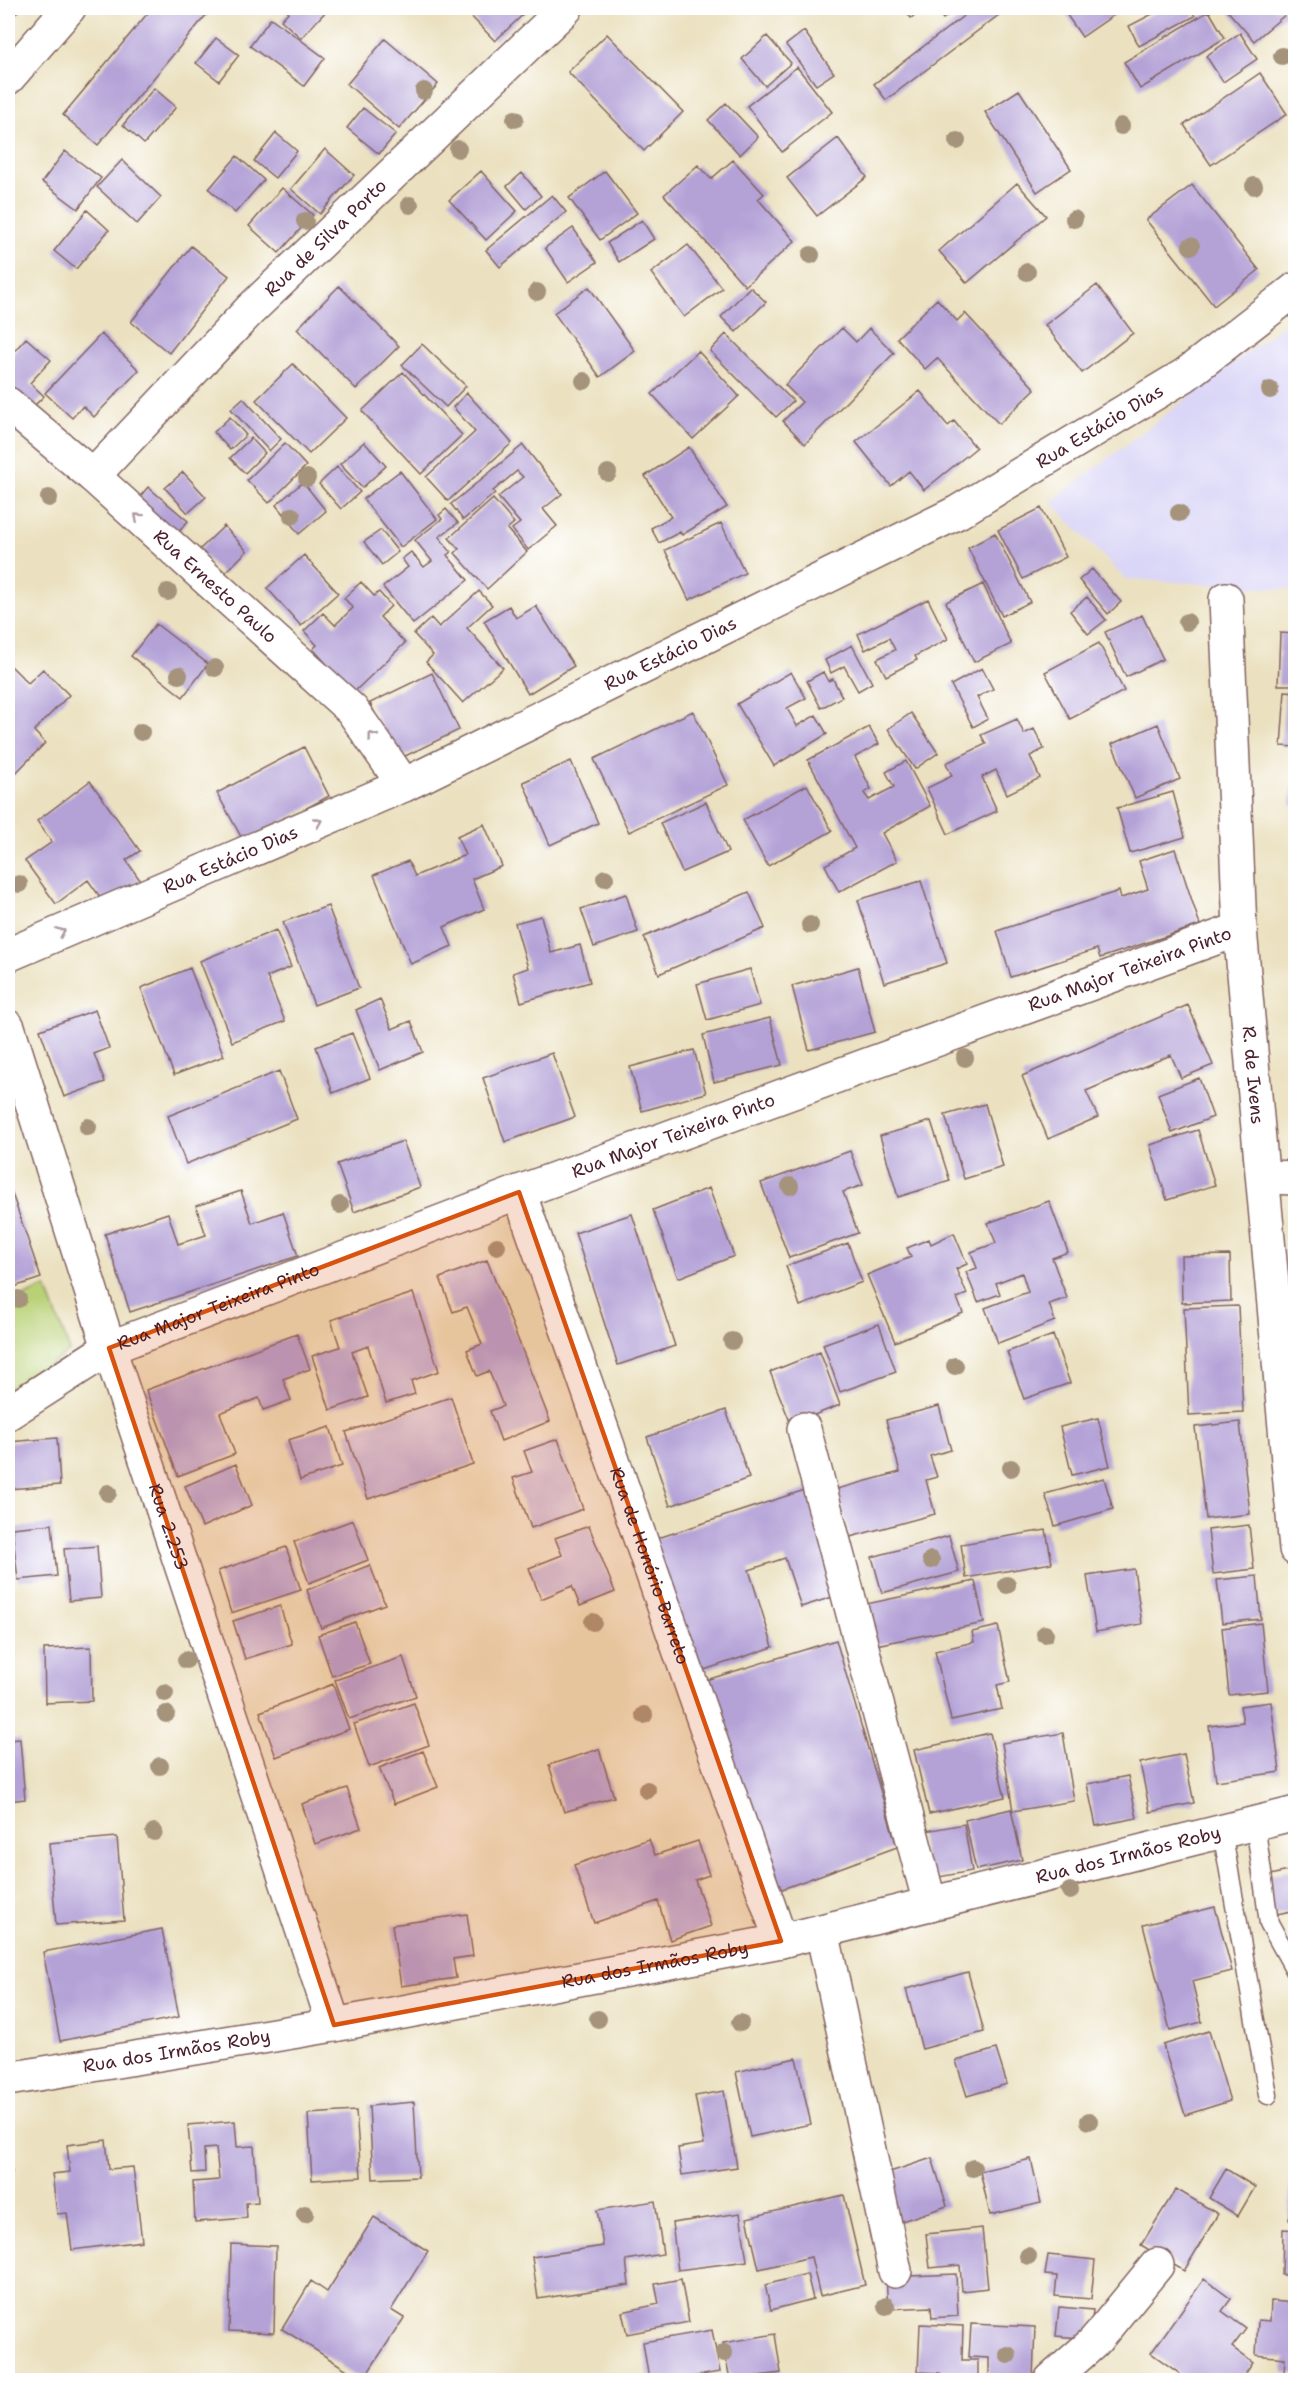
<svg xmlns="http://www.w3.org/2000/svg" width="1303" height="2388" font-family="'Shantell Sans',sans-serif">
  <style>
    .built { fill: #dad6f7 }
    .green { fill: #b9d176; stroke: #827850; stroke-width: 1.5 }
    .building { fill: #b4a2d7 }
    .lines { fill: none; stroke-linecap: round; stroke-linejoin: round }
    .lane-casing { stroke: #82635f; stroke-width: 21 }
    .street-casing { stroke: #82635f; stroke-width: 36 }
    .secondary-casing { stroke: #82635f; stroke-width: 36 }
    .lane { stroke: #fff; stroke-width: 18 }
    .street { stroke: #fff; stroke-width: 33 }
    .secondary { stroke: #fff; stroke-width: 33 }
    .tree { fill: #a5937b }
    .oneway { stroke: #ae9aa0 }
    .marked { fill: #d8530f; fill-opacity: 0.2; stroke: #d8530f; stroke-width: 4.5; stroke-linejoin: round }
    .labels { text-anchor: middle; stroke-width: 5; stroke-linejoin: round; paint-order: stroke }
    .street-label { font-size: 18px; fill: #4a1f2b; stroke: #fff }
  </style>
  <rect width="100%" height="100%" fill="#fff"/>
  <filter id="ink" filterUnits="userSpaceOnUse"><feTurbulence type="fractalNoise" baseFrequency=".0167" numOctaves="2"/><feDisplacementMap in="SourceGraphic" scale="12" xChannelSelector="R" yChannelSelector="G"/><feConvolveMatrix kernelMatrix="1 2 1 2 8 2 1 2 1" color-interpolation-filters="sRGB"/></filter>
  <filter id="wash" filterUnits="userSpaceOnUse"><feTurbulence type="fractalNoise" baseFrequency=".008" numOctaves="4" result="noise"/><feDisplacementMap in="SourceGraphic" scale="24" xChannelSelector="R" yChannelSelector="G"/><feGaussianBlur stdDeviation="1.35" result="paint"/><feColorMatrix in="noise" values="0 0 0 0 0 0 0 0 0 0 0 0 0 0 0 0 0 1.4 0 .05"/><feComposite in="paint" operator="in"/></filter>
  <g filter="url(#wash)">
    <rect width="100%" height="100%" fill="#ebe1c0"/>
    <path class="built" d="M1295,316V590L1125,579L1051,502Z"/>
    <path class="green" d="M46,1287L70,1351L8,1393V1303Z"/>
    <g id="blocks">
      <path class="building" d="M8,8L19,10L8,21Z
        M152,8H212L98,145L63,115Z
        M292,8H329L301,38L281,20Z
        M463,8H530L495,41Z
        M903,8H925L911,18Z
        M934,8H957L943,19Z
        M974,8H1008L886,100L874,84Z
        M1062,8H1124L1082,37Z
        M1164,8H1190L1195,16L1139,46L1129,26Z
        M1225,8H1293L1254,41Z
        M1209,11L1225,38L1140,89L1124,62Z
        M271,18L325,58L304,86L250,46Z
        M804,31L834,73L816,85L786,45Z
        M1240,33L1257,59L1223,82L1206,56Z
        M607,34L683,112L644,151L568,72Z
        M767,36L791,63L765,86L742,59Z
        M216,38L239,55L219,81L196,63Z
        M385,39L438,84L399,129L347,84Z
        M797,67L832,112L782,152L747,106Z
        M1260,73L1287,114L1211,165L1184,125Z
        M154,88L176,107L144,144L123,125Z
        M1019,90L1071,169L1037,192L985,112Z
        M726,103L758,137L740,155L708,120Z
        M363,108L396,134L379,154L347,128Z
        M276,133L297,151L275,178L254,161Z
        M838,138L867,177L817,216L787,178Z
        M325,149L354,175L320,214L291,189Z
        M65,151L101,178L78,209L42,182Z
        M237,156L264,180L235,213L209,189Z
        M122,160L161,197L137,224L97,187Z
        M733,160L764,194L758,199L795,241L745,286L664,195L698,165L711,179Z
        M481,171L517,211L486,240L449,200Z
        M605,171L637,213L600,240L569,198Z
        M522,173L541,196L526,209L507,186Z
        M1017,183L1046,216L967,283L939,251Z
        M1192,185L1259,270L1214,306L1146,220Z
        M282,188L313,215L279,253L249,226Z
        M552,195L566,212L500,267L486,250Z
        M87,210L109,230L76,269L54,251Z
        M642,220L654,239L619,262L607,243Z
        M573,228L597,262L568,282L545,248Z
        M688,245L722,288L684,317L651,273Z
        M191,246L229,276L169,353L131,322Z
        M1097,285L1133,333L1082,373L1045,325Z
        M339,286L399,346L356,389L297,329Z
        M589,287L635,351L600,377L554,313Z
        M750,287L766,302L736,332L721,317Z
        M937,299L957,321L965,313L1035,389L999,424L937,358L925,369L897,338Z
        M842,328L856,342L869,328L894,353L805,444L783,421L802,402L785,385Z
        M101,334L139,370L94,417L83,406L72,418L45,393Z
        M726,334L793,401L776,417L710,351Z
        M26,338L51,360L30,383L44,396L31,409L8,388V358Z
        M422,344L466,386L446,407L402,365Z
        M698,351L739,396L693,439L652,394Z
        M293,364L346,418L309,454L256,400Z
        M403,372L462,435L421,474L362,411Z
        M920,391L948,426L954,421L976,448L924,490L909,471L891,486L856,442Z
        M467,393L512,443L448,501L426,477L475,432L453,407Z
        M243,398L281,439L269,451L231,409Z
        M230,417L246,435L230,450L214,432Z
        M251,438L265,453L245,473L230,458Z
        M364,442L386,466L362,488L340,464Z
        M285,443L306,466L269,503L247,480Z
        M523,445L562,494L543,509L557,526L528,550L512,529L520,523L498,497L523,477L517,471L493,491L495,493L463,520L451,504Z
        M689,447L727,507L682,535L680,532L659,543L651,528L671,517L645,476Z
        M337,467L360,492L341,509L319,484Z
        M400,471L437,519L401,547L363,499Z
        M183,472L206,497L188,513L165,488Z
        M303,482L326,511L299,534L276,505Z
        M148,487L188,521L173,539L133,505Z
        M493,499L514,523L507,529L527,552L487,589L455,553L459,549L449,538Z
        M1041,508L1066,557L1023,579L998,530Z
        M446,509L458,523L439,537L451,552L447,555L468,580L413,624L383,587L408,567L402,559L411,552L424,567L432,561L415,540L442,519L439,515Z
        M721,523L745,573L689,600L665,550Z
        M224,526L247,551L223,575L199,550Z
        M381,530L398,552L382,565L364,542Z
        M995,533L1030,602L1002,616L968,548Z
        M304,555L338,593L301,626L267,588Z
        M1092,569L1121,602L1108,614L1079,580Z
        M361,582L374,596L379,592L391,606L380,617L405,643L353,693L313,649L317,645L304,631L323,613L335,625L353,608L344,598Z
        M983,584L1011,644L974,662L946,602Z
        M479,591L492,605L467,628L503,668L463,703L426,662L433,655L414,634L431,618L439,627Z
        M1087,597L1106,620L1088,634L1070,611Z
        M928,599L948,639L915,656L917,660L886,676L877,659L895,650L889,638L865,650L858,634Z
        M509,606L516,618L536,606L574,666L528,694L484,621Z
        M1142,615L1163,659L1126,677L1105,632Z
        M156,624L208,664L183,697L131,656Z
        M1280,633L1296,634V685H1278Z
        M1099,643L1124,691L1070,719L1045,672Z
        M852,645L872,683L858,691L844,666L831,673L825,660Z
        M8,663L28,683L43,669L69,695L34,731L45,743L8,781Z
        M982,668L993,689L977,697L988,719L973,727L951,685Z
        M791,672L806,698L787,708L797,726L816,715L827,734L774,766L737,704Z
        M823,672L828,681L833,679L842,697L821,708L807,681Z
        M432,673L459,730L397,760L370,703Z
        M1285,691L1296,692V747L1281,746Z
        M693,711L728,785L629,832L594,759Z
        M911,713L938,753L915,769L888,729Z
        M1017,719L1024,734L1034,729L1044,749L1030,756L1040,778L1007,794L996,770L982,777L997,811L948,834L927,788L952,776L946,763L986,744L981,735Z
        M1158,724L1180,779L1135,798L1112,744Z
        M869,727L879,744L855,757L871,789L864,793L869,800L894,787L886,772L906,761L930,806L882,833L897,861L839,892L825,865L855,848L808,760Z
        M304,747L329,796L244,842L217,793Z
        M571,761L598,823L550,845L523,782Z
        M1294,767L1296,768V806L1291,805Z
        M90,781L140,851L126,860L140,880L105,904L88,880L56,904L25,861L52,842L37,821Z
        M807,785L832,831L768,866L743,820Z
        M1173,792L1185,837L1130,853L1117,808Z
        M706,802L728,852L682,872L660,823Z
        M484,824L502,866L472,879L484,909L444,927L452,946L411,964L374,875L408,861L415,876L465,855L457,836Z
        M1175,849L1200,925L1100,958L1097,949L1011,977L997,931L1119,891L1121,898L1148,889L1139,861Z
        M921,881L947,963L884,983L858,900Z
        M749,892L765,928L659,974L644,937Z
        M626,894L638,932L594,947L581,909Z
        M328,906L359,988L314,1005L283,922Z
        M541,916L551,953L580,945L590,982L521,1002L513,973L528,968L515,923Z
        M276,930L291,967L267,977L285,1021L232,1042L200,961Z
        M858,967L875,1032L809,1050L792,986Z
        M190,968L224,1056L174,1075L141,988Z
        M750,969L760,1005L707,1020L697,984Z
        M380,999L392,1029L411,1021L423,1052L380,1070L356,1010Z
        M1188,1005L1213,1065L1181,1078L1171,1055L1086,1091L1098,1117L1048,1139L1022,1076Z
        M95,1010L109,1048L94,1054L105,1082L64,1097L40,1030Z
        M770,1018L782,1065L714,1082L703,1035Z
        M352,1033L370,1078L333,1093L316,1047Z
        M694,1050L706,1093L642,1111L630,1067Z
        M552,1053L575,1117L505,1142L483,1078Z
        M279,1071L297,1119L186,1164L168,1116Z
        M1199,1078L1213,1117L1172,1133L1158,1094Z
        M985,1104L1003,1167L964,1179L945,1115Z
        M931,1121L950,1181L898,1197L880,1136Z
        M1198,1130L1215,1185L1167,1200L1150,1145Z
        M403,1141L420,1187L354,1212L337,1164Z
        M850,1151L863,1185L843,1192L858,1233L789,1258L761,1183Z
        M8,1182L41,1278L8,1289Z
        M709,1188L734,1256L678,1278L653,1210Z
        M241,1191L252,1223L283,1212L298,1256L130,1312L105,1234L168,1213L178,1244L206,1235L196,1206Z
        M1049,1201L1068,1252L1052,1258L1067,1298L1049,1304L1055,1321L998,1343L985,1308L1028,1292L1022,1273L996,1283L1000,1294L978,1302L966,1272L977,1268L971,1252L996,1243L988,1223Z
        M632,1214L675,1346L618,1365L575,1233Z
        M954,1233L967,1264L956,1269L967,1294L957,1298L963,1313L895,1342L867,1275L911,1257L907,1248L929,1239L931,1244Z
        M848,1243L862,1282L800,1306L786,1266Z
        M1230,1255L1231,1301L1182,1303L1181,1256Z
        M487,1260L550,1421L501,1441L490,1411L503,1406L489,1371L477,1376L467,1350L482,1344L467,1307L453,1312L440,1278Z
        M413,1293L439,1371L411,1381L415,1394L386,1403L368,1346L352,1352L368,1397L330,1410L312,1356L340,1347L331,1320Z
        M1238,1306L1243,1412L1189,1415L1184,1308Z
        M879,1324L896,1372L840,1392L823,1344Z
        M297,1334L310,1369L283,1379L291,1400L263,1410L259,1398L220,1413L235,1454L178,1476L146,1390Z
        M1053,1335L1070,1383L1024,1399L1007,1352Z
        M820,1352L840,1405L791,1424L770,1372Z
        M451,1397L473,1464L368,1499L346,1432Z
        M939,1406L951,1450L930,1456L937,1477L926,1480L935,1514L850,1537L837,1489L900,1472L886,1420Z
        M726,1410L749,1478L670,1506L647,1437Z
        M1098,1418L1110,1466L1072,1475L1060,1427Z
        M1240,1422L1250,1514L1206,1519L1195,1427Z
        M330,1427L342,1466L300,1480L288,1440Z
        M57,1438L60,1485L8,1489V1442Z
        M558,1439L583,1509L531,1528L513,1478L532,1472L524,1451Z
        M236,1464L252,1505L202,1527L185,1486Z
        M1104,1478L1113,1509L1055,1526L1045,1494Z
        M811,1488L845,1593L801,1607L785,1558L749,1570L773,1647L692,1674L649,1541Z
        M353,1520L368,1560L309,1583L294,1542Z
        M52,1524L57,1576L18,1580L12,1528Z
        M1249,1525L1254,1569L1213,1574L1208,1530Z
        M589,1526L615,1592L580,1606L572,1586L541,1599L529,1568L562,1555L555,1538Z
        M1046,1530L1052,1563L966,1578L961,1544Z
        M949,1536L959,1572L882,1593L872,1557Z
        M97,1546L101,1598L69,1601L64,1549Z
        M286,1547L301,1590L231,1613L218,1571Z
        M370,1565L385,1604L321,1628L307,1590Z
        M1134,1569L1142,1624L1096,1632L1087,1576Z
        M1257,1576L1261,1619L1222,1623L1217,1580Z
        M975,1581L984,1623L866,1647L857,1606Z
        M280,1606L292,1644L245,1659L233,1621Z
        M355,1622L370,1664L332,1676L318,1635Z
        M1261,1623L1268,1691L1229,1695L1222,1628Z
        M998,1626L1010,1682L997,1685L1002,1709L951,1720L935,1651L974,1642L972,1632Z
        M836,1640L897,1847L774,1892L703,1681Z
        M91,1647L92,1701L45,1703L44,1649Z
        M403,1657L416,1696L349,1719L335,1680Z
        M333,1684L349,1729L276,1757L260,1712Z
        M1271,1702L1280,1772L1216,1781L1209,1726L1243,1722L1240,1706Z
        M414,1703L429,1745L369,1767L354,1724Z
        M990,1733L1005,1797L929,1814L914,1750Z
        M1063,1733L1074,1801L1013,1811L1002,1743Z
        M20,1739L25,1799L8,1801V1740Z
        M599,1749L614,1797L564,1812L549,1765Z
        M423,1751L438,1787L394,1804L379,1768Z
        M1184,1754L1194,1803L1150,1812L1140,1763Z
        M1128,1776L1137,1818L1096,1826L1087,1784Z
        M347,1788L361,1828L315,1844L302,1804Z
        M1011,1809L1022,1860L976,1870L965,1820Z
        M964,1824L972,1871L928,1879L920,1832Z
        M117,1837L124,1920L56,1925L49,1843Z
        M649,1839L655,1855L698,1841L709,1875L695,1880L711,1926L670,1940L658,1901L594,1923L574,1865Z
        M1296,1869V1910L1272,1915L1263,1877Z
        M1215,1907L1232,1971L1192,1981L1202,2022L1170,2030L1143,1925Z
        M467,1914L473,1956L453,1959L456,1978L401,1986L392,1925Z
        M162,1929L179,2017L60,2041L43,1952Z
        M968,1972L984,2032L922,2049L906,1989Z
        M1209,2031L1230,2101L1185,2115L1163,2045Z
        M996,2049L1007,2084L967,2096L956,2061Z
        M796,2058L811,2124L750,2137L736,2072Z
        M724,2091L737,2167L682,2175L678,2148L704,2144L695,2096Z
        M414,2102L418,2177L373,2179L369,2106Z
        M356,2111L361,2177L312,2180L308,2114Z
        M235,2121L237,2147L254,2146L258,2202L246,2203L247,2218L195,2222L193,2182L219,2180L216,2148L204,2149L205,2172L192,2173L188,2125Z
        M106,2140L109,2169L133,2167L142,2241L72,2250L67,2213L57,2214L52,2174L70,2172L67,2145Z
        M8,2149L12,2173H8Z
        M932,2158L947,2206L890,2225L875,2177Z
        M1031,2159L1041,2203L990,2215L980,2171Z
        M1226,2169L1255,2187L1238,2216L1209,2198Z
        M1291,2172H1296V2220H1289Z
        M1176,2189L1218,2214L1184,2271L1141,2245Z
        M844,2195L865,2285L820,2296L811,2257L759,2269L747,2218Z
        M655,2201L663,2254L626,2260L629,2285L538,2299L532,2257L603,2246L597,2210Z
        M740,2213L747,2261L678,2270L672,2223Z
        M374,2217L428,2251L391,2310L404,2318L363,2380L282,2329L311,2281L327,2292Z
        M982,2228L988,2288L962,2291L960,2265L930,2268L926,2234Z
        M1283,2229L1296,2230V2275H1282Z
        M231,2244L276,2246L274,2333L229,2331Z
        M1048,2255L1095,2260L1091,2299L1055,2296L1057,2276L1045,2275Z
        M807,2274L813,2299L771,2310L765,2285Z
        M956,2274L958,2316L932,2318L931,2307L888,2309L886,2277Z
        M681,2279L689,2322L627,2334L622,2312L659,2304L655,2284Z
        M1204,2279L1231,2299L1222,2311L1246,2329L1232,2347L1253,2363L1241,2380H1175L1180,2374L1151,2353Z
        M1271,2301L1296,2303V2374L1284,2373L1285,2358L1256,2355L1258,2320L1270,2321Z
        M1059,2307L1093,2310L1090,2339L1056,2336Z
        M920,2324L963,2326L962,2360H978V2380H940V2373L918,2372Z
        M971,2324L1035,2327L1033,2378L989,2376V2358L969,2357Z
        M712,2330L720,2372L673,2380H649L643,2342Z
        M775,2334L781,2373L730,2380L723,2343Z"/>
    </g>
  </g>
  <g filter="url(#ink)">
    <use href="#blocks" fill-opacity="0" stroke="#82635f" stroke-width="1.5"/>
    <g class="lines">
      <g class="lane-casing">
        <path id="lane" d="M1255,1823L1269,1923L1296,1972
          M1222,1831L1268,2095"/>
      </g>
      <g class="street-casing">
        <g id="street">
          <path d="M8,78L69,8"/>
          <path id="s1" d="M8,404L93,476L352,710L404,785"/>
          <path id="s2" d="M93,476L250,310L566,8"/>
          <path id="s3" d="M1226,599L1240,929L1296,1549"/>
          <path id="s4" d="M8,955L404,785L958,512L1185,375L1296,289"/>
          <path id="s5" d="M8,1027L109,1348L334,2025"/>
          <path d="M1264,1177L1296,1178"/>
          <path id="s6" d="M519,1192L781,1941"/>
          <path id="s7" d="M8,1413L109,1348L519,1192L1240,929"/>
          <path d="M804,1429L930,1904"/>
          <path d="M822,1931L895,2271"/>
          <path d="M1051,2380L1094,2342L1157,2265"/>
        </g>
      </g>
      <g class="secondary-casing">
        <g id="secondary">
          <path id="s8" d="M8,2079L334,2025L781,1941L1296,1813"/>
        </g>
      </g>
      <use href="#lane" class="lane"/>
      <use href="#street" class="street"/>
      <use href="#secondary" class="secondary"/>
    </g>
    <g class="tree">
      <circle cx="1282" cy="56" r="9"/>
      <circle cx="424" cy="91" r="9"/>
      <circle cx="515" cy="119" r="9"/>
      <circle cx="1121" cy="126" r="9"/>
      <circle cx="957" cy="141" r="9"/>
      <circle cx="458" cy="149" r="9"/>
      <circle cx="1254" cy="186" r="9"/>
      <circle cx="410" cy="205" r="9"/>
      <circle cx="1074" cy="219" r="9"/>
      <circle cx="305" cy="221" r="9"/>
      <circle cx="1191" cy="246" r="9"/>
      <circle cx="811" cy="255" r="9"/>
      <circle cx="1027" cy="272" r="9"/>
      <circle cx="537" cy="292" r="9"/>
      <circle cx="584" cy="381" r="9"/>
      <circle cx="1270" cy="390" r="9"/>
      <circle cx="608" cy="473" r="9"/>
      <circle cx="307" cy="478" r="9"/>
      <circle cx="49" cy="498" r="9"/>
      <circle cx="1179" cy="513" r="9"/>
      <circle cx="292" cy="516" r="9"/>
      <circle cx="168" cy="592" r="9"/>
      <circle cx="1187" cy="622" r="9"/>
      <circle cx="215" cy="668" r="9"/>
      <circle cx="179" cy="675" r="9"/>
      <circle cx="141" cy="732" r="9"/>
      <circle cx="605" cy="878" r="9"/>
      <circle cx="19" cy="884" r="9"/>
      <circle cx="810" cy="925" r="9"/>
      <circle cx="965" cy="1058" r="9"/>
      <circle cx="88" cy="1127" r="9"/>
      <circle cx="790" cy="1186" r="9"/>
      <circle cx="340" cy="1205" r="9"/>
      <circle cx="497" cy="1246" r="9"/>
      <circle cx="18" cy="1299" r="9"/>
      <circle cx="732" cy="1341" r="9"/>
      <circle cx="955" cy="1366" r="9"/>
      <circle cx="1011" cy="1468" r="9"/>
      <circle cx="108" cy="1493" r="9"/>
      <circle cx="931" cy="1560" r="9"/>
      <circle cx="1007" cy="1585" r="9"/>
      <circle cx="593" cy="1622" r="9"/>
      <circle cx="1045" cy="1634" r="9"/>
      <circle cx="186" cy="1660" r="9"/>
      <circle cx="165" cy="1693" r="9"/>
      <circle cx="166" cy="1714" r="9"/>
      <circle cx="644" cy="1715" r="9"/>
      <circle cx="160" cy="1766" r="9"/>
      <circle cx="647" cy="1790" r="9"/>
      <circle cx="154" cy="1832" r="9"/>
      <circle cx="1070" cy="1891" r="9"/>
      <circle cx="598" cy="2019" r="9"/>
      <circle cx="740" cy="2023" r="9"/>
      <circle cx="1089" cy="2121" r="9"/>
      <circle cx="973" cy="2168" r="9"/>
      <circle cx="305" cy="2214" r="9"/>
      <circle cx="1028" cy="2256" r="9"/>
      <circle cx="886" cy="2306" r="9"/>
      <circle cx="724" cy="2353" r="9"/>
      <circle cx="1008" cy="2355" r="9"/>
    </g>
    <defs><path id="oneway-chevron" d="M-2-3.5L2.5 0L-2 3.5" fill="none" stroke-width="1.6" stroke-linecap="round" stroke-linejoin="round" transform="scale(1.5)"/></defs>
    <g class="oneway">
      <use href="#oneway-chevron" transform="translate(138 517) rotate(-138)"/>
      <use href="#oneway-chevron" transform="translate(372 736) rotate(-127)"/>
      <use href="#oneway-chevron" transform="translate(318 822) rotate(-23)"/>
      <use href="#oneway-chevron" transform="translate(61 932) rotate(-23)"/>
    </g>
  </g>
  <path class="marked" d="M519,1192L781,1941L334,2025L109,1348Z"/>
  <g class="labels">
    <g class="street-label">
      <text dy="6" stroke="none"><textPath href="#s2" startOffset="333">Rua de Silva Porto</textPath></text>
      <text dy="6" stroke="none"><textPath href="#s4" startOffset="1214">Rua Estácio Dias</textPath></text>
      <text dy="6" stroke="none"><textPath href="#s1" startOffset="276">Rua Ernesto Paulo</textPath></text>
      <text dy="6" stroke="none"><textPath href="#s4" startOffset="728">Rua Estácio Dias</textPath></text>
      <text dy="6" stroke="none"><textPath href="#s4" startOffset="242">Rua Estácio Dias</textPath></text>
      <text dy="6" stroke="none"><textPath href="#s7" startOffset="1209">Rua Major Teixeira Pinto</textPath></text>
      <text dy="6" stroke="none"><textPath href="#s3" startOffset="477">R. de Ivens</textPath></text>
      <text dy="6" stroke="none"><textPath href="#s7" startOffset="723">Rua Major Teixeira Pinto</textPath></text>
      <text dy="6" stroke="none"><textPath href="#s7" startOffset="237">Rua Major Teixeira Pinto</textPath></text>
      <text dy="6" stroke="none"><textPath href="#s5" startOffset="525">Rua 2.253</textPath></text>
      <text dy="6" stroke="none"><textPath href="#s6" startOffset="396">Rua de Honório Barreto</textPath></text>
      <text dy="6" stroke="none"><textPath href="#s8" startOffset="1143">Rua dos Irmãos Roby</textPath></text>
      <text dy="6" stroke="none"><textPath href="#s8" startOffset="657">Rua dos Irmãos Roby</textPath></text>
      <text dy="6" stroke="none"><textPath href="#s8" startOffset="171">Rua dos Irmãos Roby</textPath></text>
    </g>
  </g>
  <rect width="1303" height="2388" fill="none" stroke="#fff" stroke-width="30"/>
</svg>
